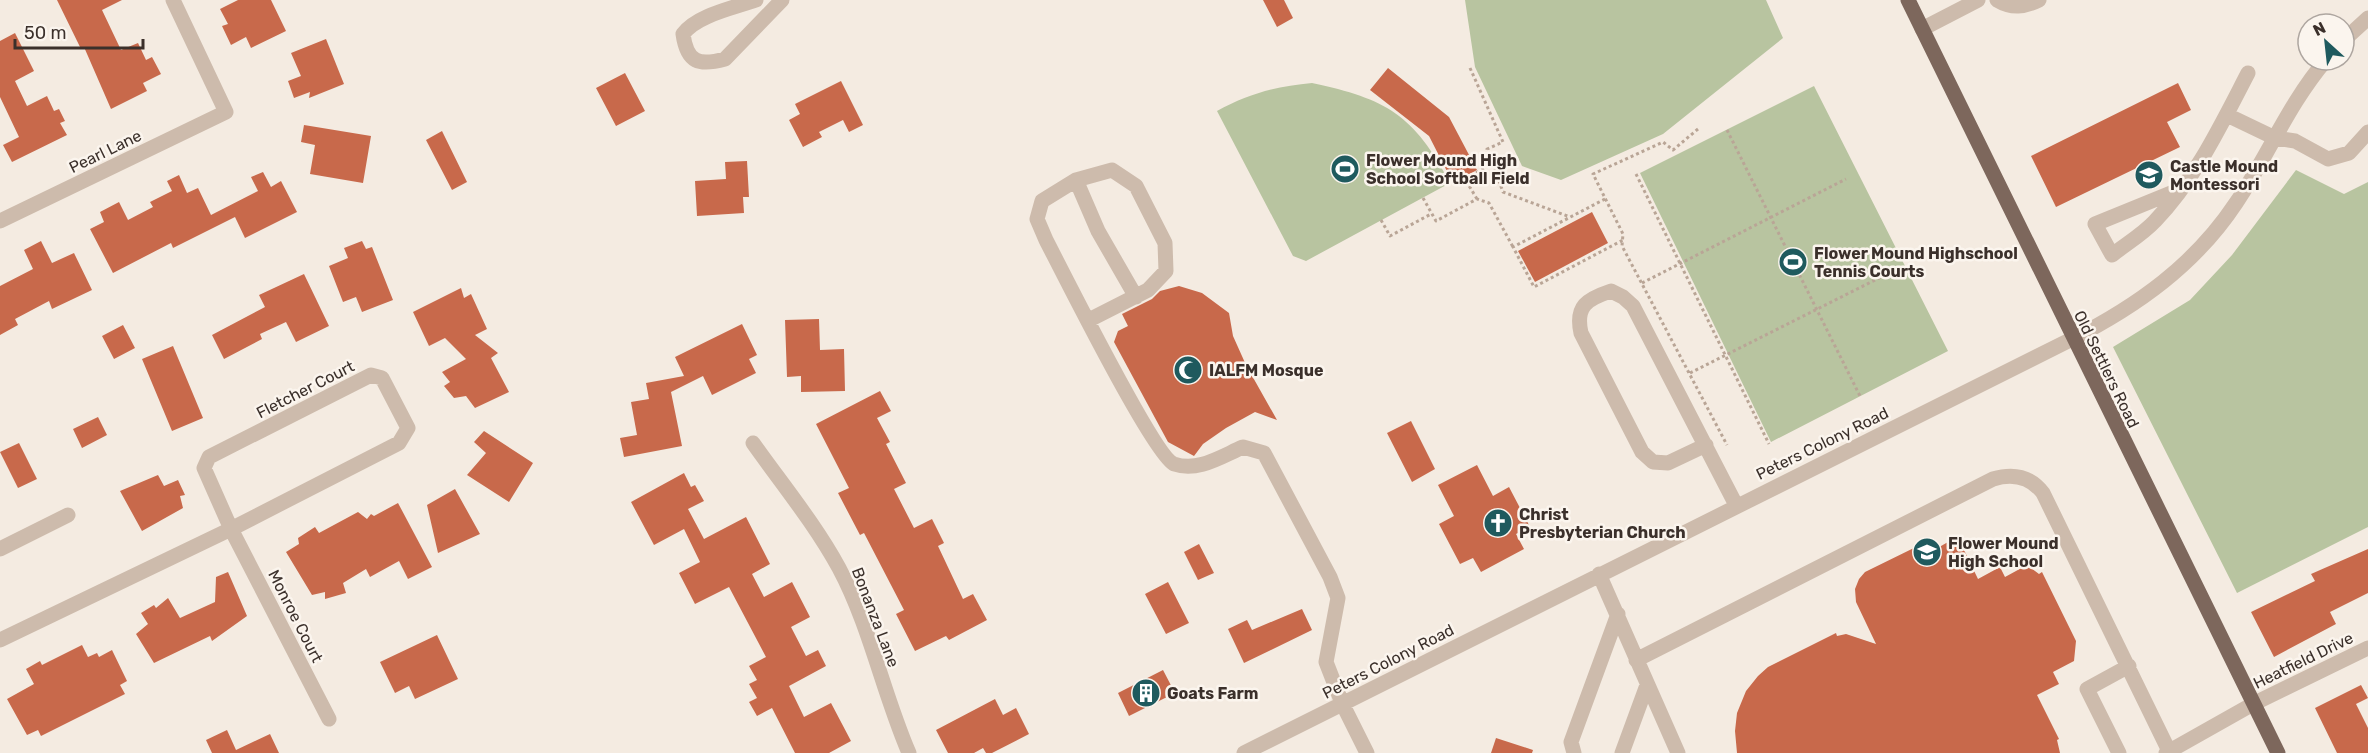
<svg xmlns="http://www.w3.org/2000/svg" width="2368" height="753" font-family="Rubik,sans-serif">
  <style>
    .green { fill: #b8c4a0 }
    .building { fill: #c8694b }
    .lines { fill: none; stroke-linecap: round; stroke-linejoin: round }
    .path { stroke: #b9a596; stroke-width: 3; stroke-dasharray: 3 3; stroke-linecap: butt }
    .minor { stroke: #cdbbac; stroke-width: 15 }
    .major { stroke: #7d675c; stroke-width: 15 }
    .labels { text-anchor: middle; stroke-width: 5; stroke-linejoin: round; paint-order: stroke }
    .street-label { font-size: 16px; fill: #3b302b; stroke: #fbf5ee }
    .poi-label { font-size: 16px; font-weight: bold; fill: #3b302b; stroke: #fbf5ee; text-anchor: start }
  </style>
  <rect width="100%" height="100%" fill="#f4ebe1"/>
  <path class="green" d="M1465,0H1766L1783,38L1663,134L1561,180L1522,166L1475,67Z
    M1312,83C1387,99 1414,115 1450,183L1306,261L1293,256L1217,111C1248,94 1277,86 1312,83Z
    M1814,86L1948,351L1771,442L1640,173Z
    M2296,170L2344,194L2368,182V527L2237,593L2113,347L2190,300L2232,255Z"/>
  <path class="building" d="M57,0H122L102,10L121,50L138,43L146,60L152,57L161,74L143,83L147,91L111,109L84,47L81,49Z
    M238,0H271L286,31L251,48L246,37L231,45L222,26L228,24L220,9Z
    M1263,0H1284L1293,18L1277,27Z
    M15,33L34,71L15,81L27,106L47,96L54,111L59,109L65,121L60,123L67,135L12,162L3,145L19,137L0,97V41Z
    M326,39L344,84L309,98L310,92L294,98L288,81L301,76L291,53Z
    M1388,68L1449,117L1477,170L1453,183L1429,136L1370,90Z
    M625,73L645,111L616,126L596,88Z
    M841,81L863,125L849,132L843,120L819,132L822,137L803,147L789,120L800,114L795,104Z
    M2178,83L2191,110L2167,122L2180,147L2056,207L2031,156Z
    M304,125L371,136L363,183L310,174L315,145L301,142Z
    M442,131L467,182L452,190L426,140Z
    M747,161L749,197H743L744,213L697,216L695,181L726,179L725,162Z
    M263,172L271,187L281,181L297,212L245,238L235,217L173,248L171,243L113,273L90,229L104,222L100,212L119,202L128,220L153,207L150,202L172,191L167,181L179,175L187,193L198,188L211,215L258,191L251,177Z
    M1592,212L1608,243L1535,282L1518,251Z
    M41,241L52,263L74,253L92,290L52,309L49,301L15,319L18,325L0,335V286L33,269L24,250Z
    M362,241L366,249L372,247L393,300L362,312L356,297L343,302L329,266L348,258L344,248Z
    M304,274L329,326L296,342L286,322L260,334L262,339L224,359L212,335L265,307L259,295Z
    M1179,286L1202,293L1229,313L1233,336L1246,365L1277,420L1255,412L1226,428L1203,444L1194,456L1168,442L1114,342L1118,331L1128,326L1122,314L1152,299L1160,291Z
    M461,288L464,298L471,294L487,329L475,335L498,353L491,358L509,392L475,408L466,396L454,398L444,386L450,382L442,372L466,359L445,338L429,346L413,312Z
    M819,319L820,350L844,349L845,391L801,392V376L787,377L785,320Z
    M742,324L757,355L749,359L756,373L712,395L703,376L671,392L682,446L624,457L620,438L637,435L631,402L649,399L646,383L684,376L675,357Z
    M123,325L135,348L114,359L102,336Z
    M173,346L203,418L172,431L142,359Z
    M880,391L891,411L877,418L890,442L886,444L906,483L894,489L914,528L932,519L944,543L938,546L963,599L973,594L987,620L949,640L946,636L915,651L896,614L904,610L864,533L860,535L838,493L849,488L816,424Z
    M98,417L107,435L82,448L73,429Z
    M1411,421L1435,469L1412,482L1387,433Z
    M484,431L533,463L509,502L467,475L486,453L474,442Z
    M19,443L37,479L18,488L0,452Z
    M1477,465L1493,496L1509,487L1530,527L1516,534L1524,549L1481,572L1473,558L1460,564L1439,524L1454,516L1438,485Z
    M684,473L691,487L695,485L704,501L688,509L704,539L746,517L770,564L752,574L764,597L792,582L810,617L791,627L806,656L818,650L826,666L789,686L804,717L831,703L851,741L829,753H795L772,708L757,716L749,702L757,698L749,684L757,680L749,666L766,657L729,587L695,604L679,573L700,562L684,529L654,545L631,502Z
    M158,475L164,486L178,480L185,495L180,496L183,508L142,531L120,491Z
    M455,489L480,534L438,553L427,505Z
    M398,503L432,567L408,579L399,561L370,577L366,569L343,583L346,593L325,599V592L312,595L286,552L299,544L298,538L315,527L319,533L358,512L367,519L371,514L374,516Z
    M1948,542L1955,544L1960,551L1964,550L1978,579L2000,567L2005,577L2027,565L2039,574L2042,572L2076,641L2074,661L2053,672L2059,684L2037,695L2059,739L2057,740L2060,753H1737L1735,731L1737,713L1746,691L1758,676L1768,667L1836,633L1837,636L1846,634L1876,644L1856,602L1855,589L1859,579L1865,572L1922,544L1927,554Z
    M1199,544L1214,573L1198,580L1184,552Z
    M2368,549V593L2330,612L2336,624L2274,657L2251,612L2315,581L2311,574Z
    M228,572L247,616L212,641L210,636L154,663L136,634L148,624L141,613L154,605L156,608L168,598L180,618L215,602L216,577Z
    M1168,582L1189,623L1166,634L1145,594Z
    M1302,609L1312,630L1244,663L1228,629L1247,620L1252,630Z
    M437,635L458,679L415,699L409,686L395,693L380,662Z
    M82,645L88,657L97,653L99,657L112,650L127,681L120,685L125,694L41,736L38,730L27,735L7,699L34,684L26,669L40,661L42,665Z
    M1163,670L1175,693L1129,716L1118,693Z
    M2361,685L2368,698L2356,704L2368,728V753H2337L2315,708Z
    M995,699L1003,715L1016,708L1029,734L992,753H986L983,748L974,753H948L936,730Z
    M227,730L236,750L270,734L279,753H212L206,740Z
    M1496,738L1533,750L1532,753H1491Z"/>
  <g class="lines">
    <path class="path" d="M1470,68L1503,142L1487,149L1503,192L1570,217
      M1698,129L1673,150L1663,142L1593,174L1623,234L1622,246L1727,445
      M1727,130L1860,396
      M1636,174L1769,444
      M1423,198L1436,221L1477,199L1489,203L1513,247
      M1477,199L1465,179L1492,164
      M1605,199L1513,247L1534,287L1623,240
      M1381,220L1390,236L1431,214
      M1642,283L1846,179
      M1690,373L1891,272"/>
    <path class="minor" d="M756,0C734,8 697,15 683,34C687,63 699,66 725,59L782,0
      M1997,0C2012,9 2025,7 2039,0
      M1922,29L1978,0
      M2344,40L2368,18
      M2227,115L2275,138L2295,141L2328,159L2349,153L2368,132
      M1076,180L1098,231L1136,297
      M2181,189L2095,224L2112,255C2126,244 2143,234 2155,221C2195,180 2222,123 2248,73
      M0,221L226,112L173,0
      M1089,320L1148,290L1166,271L1165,243L1136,186L1112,170L1076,180L1042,201L1037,219L1046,240C1062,271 1155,457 1174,464C1198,472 1220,457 1243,447L1264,453L1330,577L1338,598L1326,662L1342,703L1367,753
      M753,443C782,484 815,524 839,568C870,626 883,693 909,753
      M1706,445L1668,463L1653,462L1642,452L1581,333C1575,306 1587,299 1611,291L1623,297L1633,306L1736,505
      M0,549L68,515
      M1599,574L1678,753
      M0,640L231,529L399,443L408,428L382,378L371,375L209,457L204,468L231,529L329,719
      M1636,660L1993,479C2013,473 2030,476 2043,493L2170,753
      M1244,753L2072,339C2137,306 2195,265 2236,203C2268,156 2289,103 2326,60
      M1574,753L1571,742L1618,614
      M1622,753L1647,685
      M2119,753L2087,689L2129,666
      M2166,753L2253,704L2368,648"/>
    <path class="major" d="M1908,0L2278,753"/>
  </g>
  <defs>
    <g id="stadium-disc" transform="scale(1.5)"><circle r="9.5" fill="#1f5a5e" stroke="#fbf5ee"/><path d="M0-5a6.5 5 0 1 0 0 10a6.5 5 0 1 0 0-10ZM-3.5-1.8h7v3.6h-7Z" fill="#fff"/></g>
    <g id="school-disc" transform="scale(1.5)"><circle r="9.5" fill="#1f5a5e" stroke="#fbf5ee"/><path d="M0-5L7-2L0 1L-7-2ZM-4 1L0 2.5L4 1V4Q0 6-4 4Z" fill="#fff"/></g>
    <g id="mosque-disc" transform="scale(1.5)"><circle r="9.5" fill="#1f5a5e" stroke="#fbf5ee"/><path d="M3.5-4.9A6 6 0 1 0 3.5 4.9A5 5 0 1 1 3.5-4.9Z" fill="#fff"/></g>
    <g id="church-disc" transform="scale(1.5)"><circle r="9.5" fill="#1f5a5e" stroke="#fbf5ee"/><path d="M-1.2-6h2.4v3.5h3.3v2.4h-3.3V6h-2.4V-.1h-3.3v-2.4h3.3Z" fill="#fff"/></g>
    <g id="building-disc" transform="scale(1.5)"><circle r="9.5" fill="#1f5a5e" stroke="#fbf5ee"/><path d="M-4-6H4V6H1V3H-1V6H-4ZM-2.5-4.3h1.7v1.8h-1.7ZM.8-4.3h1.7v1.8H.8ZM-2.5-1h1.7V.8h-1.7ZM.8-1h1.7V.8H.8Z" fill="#fff"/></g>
  </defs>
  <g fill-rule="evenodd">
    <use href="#stadium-disc" x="1345" y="169"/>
    <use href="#school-disc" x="2149" y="175"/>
    <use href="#stadium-disc" x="1793" y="262"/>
    <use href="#mosque-disc" x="1188" y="370"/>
    <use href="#church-disc" x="1498" y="523"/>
    <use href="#school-disc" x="1927" y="552"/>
    <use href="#building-disc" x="1146" y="693"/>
  </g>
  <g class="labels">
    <g class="street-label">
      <text transform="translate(105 151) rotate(-26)" y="6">Pearl Lane</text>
      <text transform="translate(2107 369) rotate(64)" y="6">Old Settlers Road</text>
      <text transform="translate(305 389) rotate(-27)" y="6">Fletcher Court</text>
      <text transform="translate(1822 443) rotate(-26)" y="6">Peters Colony Road</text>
      <text transform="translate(296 616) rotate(63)" y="6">Monroe Court</text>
      <text transform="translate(876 617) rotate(69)" y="6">Bonanza Lane</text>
      <text transform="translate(2303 660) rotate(-26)" y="6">Heatfield Drive</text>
      <text transform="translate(1388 661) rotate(-27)" y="6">Peters Colony Road</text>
    </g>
    <g class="poi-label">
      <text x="1366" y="166">Flower Mound High<tspan x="1366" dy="18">School Softball Field</tspan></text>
      <text x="2170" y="172">Castle Mound<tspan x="2170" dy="18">Montessori</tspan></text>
      <text x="1814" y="259">Flower Mound Highschool<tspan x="1814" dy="18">Tennis Courts</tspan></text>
      <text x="1209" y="376">IALFM Mosque</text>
      <text x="1519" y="520">Christ<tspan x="1519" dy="18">Presbyterian Church</tspan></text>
      <text x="1948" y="549">Flower Mound<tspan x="1948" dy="18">High School</tspan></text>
      <text x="1167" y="699">Goats Farm</text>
    </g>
  </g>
  <g transform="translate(2326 42) rotate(333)"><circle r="28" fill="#fbf5ee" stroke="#aea6a0" stroke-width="1.5"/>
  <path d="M0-4.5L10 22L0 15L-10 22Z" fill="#1f5a5e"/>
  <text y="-9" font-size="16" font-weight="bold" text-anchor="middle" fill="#3b302b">N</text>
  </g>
  <path d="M15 39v9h128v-9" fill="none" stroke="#3b302b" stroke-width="3"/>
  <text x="24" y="39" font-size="18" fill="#3b302b" stroke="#fbf5ee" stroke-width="4.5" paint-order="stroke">50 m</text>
</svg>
